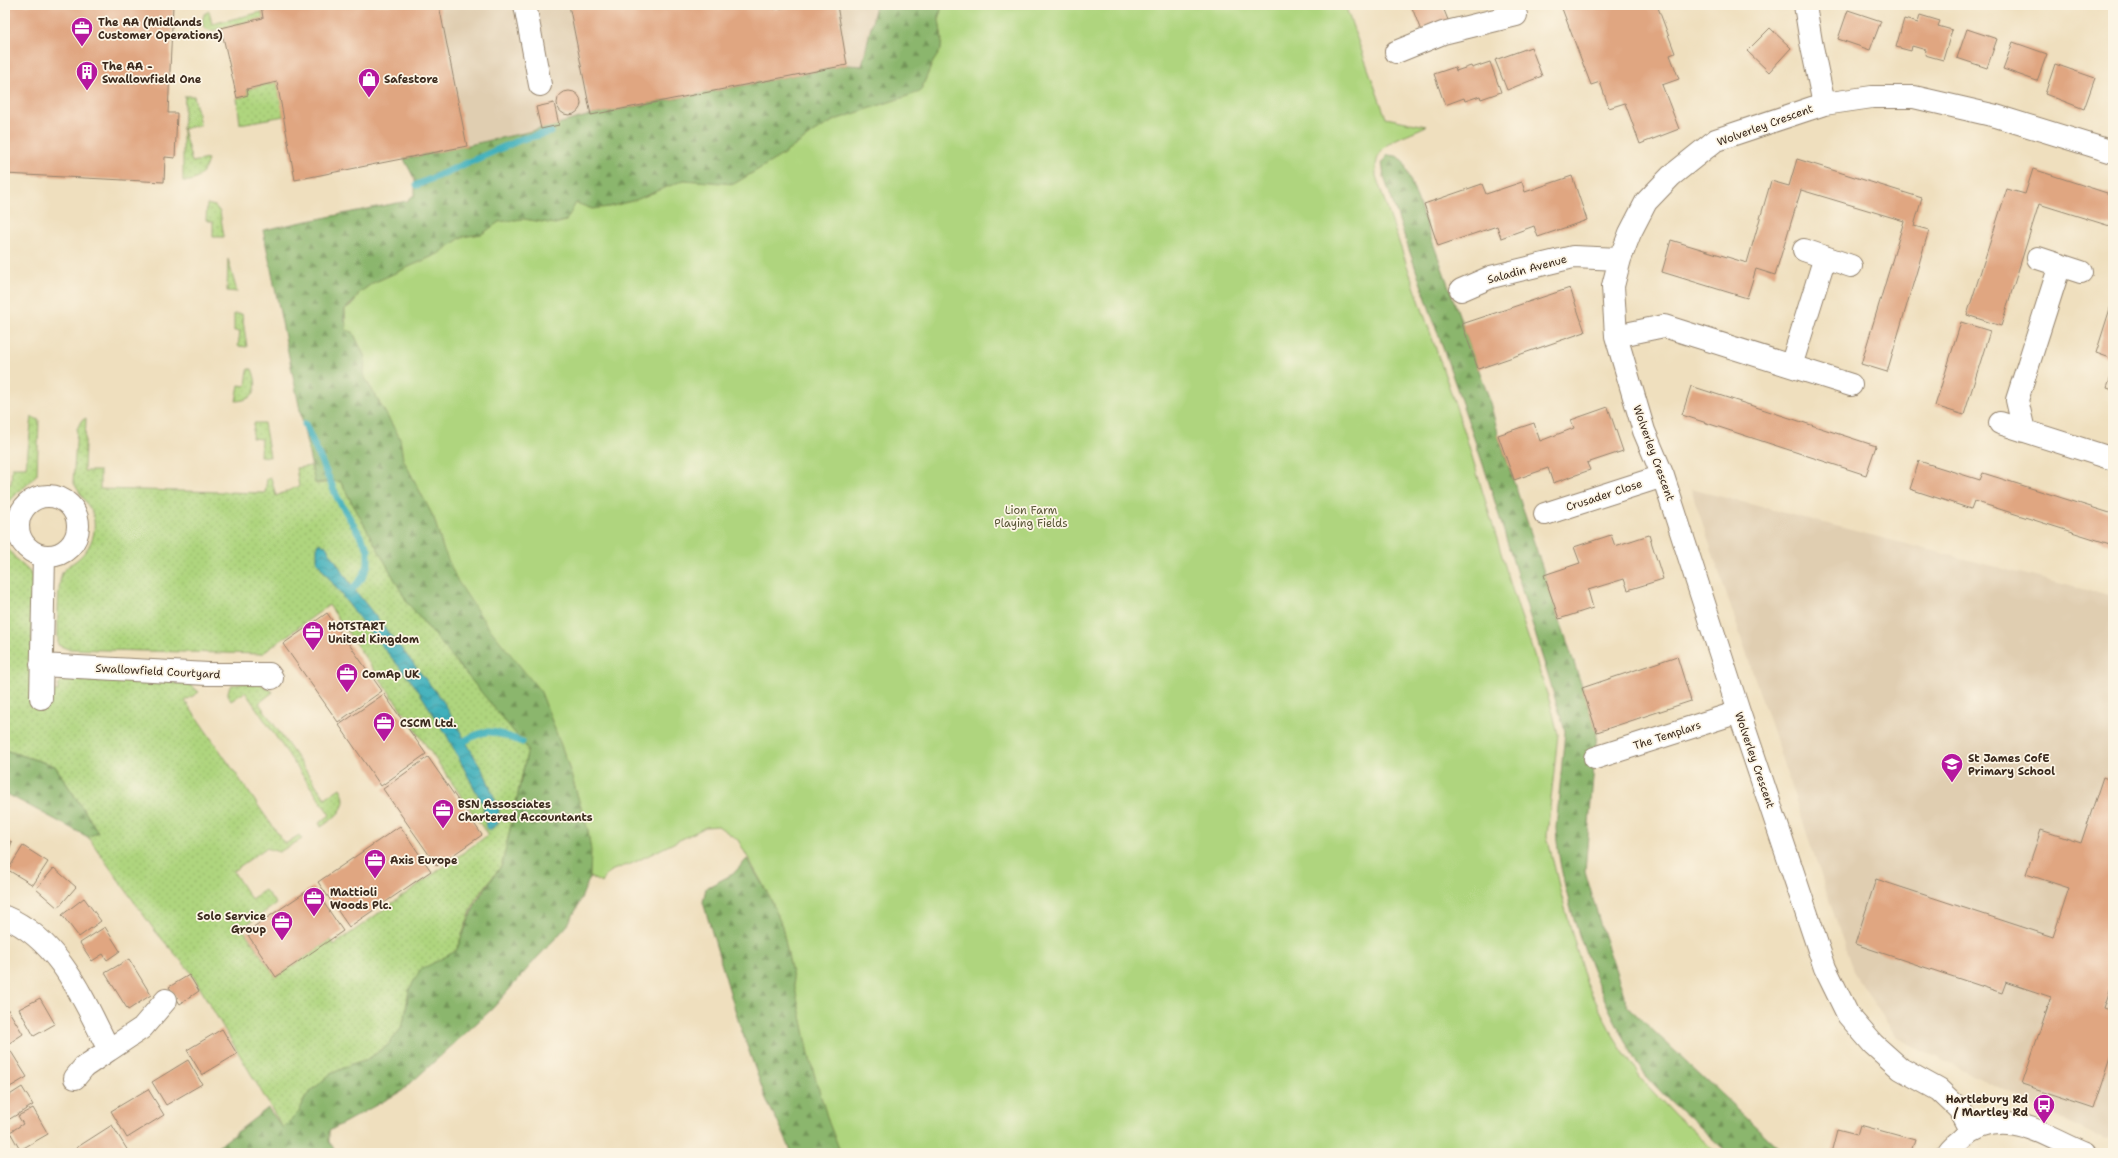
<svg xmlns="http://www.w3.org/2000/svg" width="2118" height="1158" font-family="'Shantell Sans',sans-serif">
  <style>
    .built { fill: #e0ceb1 }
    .grass { fill: url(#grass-dots); stroke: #75804e }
    .forest { fill: url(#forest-firs); stroke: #637046 }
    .park { fill: #afd57e; stroke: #75804e }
    .water { fill: url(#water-waves); stroke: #3e6d6d }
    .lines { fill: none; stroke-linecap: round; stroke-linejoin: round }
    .stream { stroke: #41b0bc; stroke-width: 7 }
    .building { fill: #e0a681 }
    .minor-casing { stroke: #95846e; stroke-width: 24 }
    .minor { stroke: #fff; stroke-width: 22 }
    .labels { text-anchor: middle; stroke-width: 3.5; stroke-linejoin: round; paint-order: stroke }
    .poi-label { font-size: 11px; font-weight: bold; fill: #3b2a1e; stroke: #fcf5e5; text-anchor: start }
    .street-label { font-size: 11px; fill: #3b2a1e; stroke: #fcf5e5 }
    .park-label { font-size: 11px; fill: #585536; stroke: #fcf5e5 }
  </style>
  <defs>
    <pattern id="grass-dots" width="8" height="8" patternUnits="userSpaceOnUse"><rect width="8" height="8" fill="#afd57e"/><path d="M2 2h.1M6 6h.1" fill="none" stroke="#97b76c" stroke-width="1.8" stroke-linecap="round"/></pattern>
    <pattern id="forest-firs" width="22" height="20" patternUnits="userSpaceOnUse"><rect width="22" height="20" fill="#8bb66d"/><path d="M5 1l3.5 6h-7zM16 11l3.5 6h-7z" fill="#739459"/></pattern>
    <pattern id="water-waves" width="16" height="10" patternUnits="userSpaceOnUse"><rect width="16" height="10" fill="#41b0bc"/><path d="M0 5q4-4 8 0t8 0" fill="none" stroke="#388f98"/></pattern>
  </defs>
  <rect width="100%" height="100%" fill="#fcf5e5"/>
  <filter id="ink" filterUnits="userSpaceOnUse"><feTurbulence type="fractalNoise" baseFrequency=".025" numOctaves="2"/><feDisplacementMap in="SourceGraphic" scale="8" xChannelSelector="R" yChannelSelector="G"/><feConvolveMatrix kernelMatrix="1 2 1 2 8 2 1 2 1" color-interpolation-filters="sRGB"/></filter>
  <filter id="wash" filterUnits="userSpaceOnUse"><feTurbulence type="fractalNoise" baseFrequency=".012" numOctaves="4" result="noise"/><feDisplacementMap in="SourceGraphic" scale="16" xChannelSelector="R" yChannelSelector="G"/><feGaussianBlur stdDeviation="0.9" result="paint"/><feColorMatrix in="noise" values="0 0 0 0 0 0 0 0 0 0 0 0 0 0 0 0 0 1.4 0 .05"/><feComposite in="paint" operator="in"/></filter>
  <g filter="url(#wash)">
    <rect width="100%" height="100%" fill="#efdfbe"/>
    <path class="built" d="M261,5H876L862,66L847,65L295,180Z
      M1691,489L2113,597V1138L2105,1140L1897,1038L1853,971Z"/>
    <path class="grass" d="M209,11L212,24L262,12L263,18L211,31L204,28L202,22L204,14Z
      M277,82L284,116L240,124L237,98L248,95L247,89Z
      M185,96H194L200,125L183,129L192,162L208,159C205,172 198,183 183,181V129Z
      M207,204L215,206L220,212L224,237H213V222L206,220Z
      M228,259L237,292L227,291Z
      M234,314H242L247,347L238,346L240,331H234Z
      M248,369H252C259,386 257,400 236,401L239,385L246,386Z
      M32,417L39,420L37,474L27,485L18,492L10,501L5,503V484H11L12,467H26Z
      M86,418L84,471H100V489L265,493L267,479L271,478L276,496L299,486L296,468L311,466L316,484L340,481L404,594L528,749L502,865L475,900L456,951L409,990L405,1017L400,1030L387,1046L368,1059L352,1064L329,1075L306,1096L299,1112L283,1128L190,971L155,931L88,837L98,832L55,766L5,750V545L17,560L30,572L32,577V646L37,686L58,691V684L66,677L187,682L199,692L185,701L285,844L299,835L302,839L279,852L266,848L233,871L251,899L265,890L276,904L242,928L276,977L330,940L334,945L488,835L329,605L262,654L68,649L58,645C58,630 57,585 62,573C66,566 72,564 78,559C92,547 98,530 92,512L73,482L77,429L81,421Z
      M254,423H264L270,457L260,456L261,439L252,438Z
      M258,682L273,692L259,703L325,798L340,788C352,807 334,818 321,827L319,823L330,815L245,692L231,701C227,694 227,692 231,685Z"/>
    <path class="forest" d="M876,5H942L939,19L942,39L941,50L933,62L920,92L835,120L814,132L781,156L734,184L684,180L636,200L609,207L592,209L576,203L567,220L555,224L523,219L499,222L482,234L462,237L438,254L373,283L359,293L355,300L345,309L344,319L353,332L365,357L364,376L400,438L403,459L434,518L443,548L541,692L567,761L588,830L591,851L590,877L577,908L567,926L536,959L492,1009L402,1091L329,1131V1142L338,1153H210L268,1108L283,1128L299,1112L306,1096L329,1075L352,1064L368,1059L387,1046L400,1030L405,1017L409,990L420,970L456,951L477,900L502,865L528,749L407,602L340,481L315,483L263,230L407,201L415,194V180L404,159L528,132L591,115L847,65L862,66Z
      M1388,155L1396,156L1403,160L1488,395L1500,440L1597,732L1585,871L1602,930L1628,1007L1784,1153H1728C1699,1126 1667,1101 1642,1071C1635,1062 1631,1051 1626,1041C1594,986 1559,892 1556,828L1565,731L1486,473L1384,177L1382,162Z
      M5,750L55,766L98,832L88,837L5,793Z
      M747,859L770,897L782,926L811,1063L829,1123L841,1153H792L780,1126L767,1102L739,1023L703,902L706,888L733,874Z"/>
    <path class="park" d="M942,5H1345L1386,118L1426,126C1400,139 1373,141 1376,176L1464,430L1512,589L1552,709L1558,734L1547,836L1561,894L1586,982L1611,1032L1641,1079L1675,1115L1717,1153H841L829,1123L811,1063L782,926L770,897L738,840L718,826L706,827L633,863L613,870L607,874L602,883L590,877L591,851L588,830L567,761L541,692L486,624L457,580L443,548L434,518L403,459L400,438L364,376L365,357L353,332L346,330L345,309L354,303L359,293L373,283L438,254L462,237L482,234L499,222L523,219L555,224L566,221L576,203L592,209L609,207L636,200L684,180L734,184L781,156L814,132L835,120L920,92L933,62L941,50L942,39L939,19Z"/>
    <path class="water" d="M321,543L323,546L325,545L354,589L443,701L486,777L499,809L498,824L490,830L486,828L483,805L446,734L416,687L365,626L325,573L317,562V545Z"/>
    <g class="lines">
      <path class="stream" d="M417,185L522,139L551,132
        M305,424L337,497L368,549V565L362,578L349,593
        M460,744C488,726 493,731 522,742"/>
    </g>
    <g id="blocks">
      <path class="building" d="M5,5H173L168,113H177L175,158L165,157L164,182L5,174Z
        M261,5H439L467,146L295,180L277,82L247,89L248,95L237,98L221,28L263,18Z
        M569,5H773L774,9L803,5H837L847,65L591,115Z
        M1411,5H1442L1448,20L1421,31Z
        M1564,5H1657L1675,53L1670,55L1679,79L1662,85L1679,129L1640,144L1625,103L1609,108L1600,82L1591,85L1561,6Z
        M1848,10L1881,21L1870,50L1838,39Z
        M1920,15L1940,21L1938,26L1952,30L1943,60L1925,55L1926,50L1912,46L1911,51L1896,47L1904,19L1918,23Z
        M1770,28L1791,48L1769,72L1747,51Z
        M1967,29L1997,39L1987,68L1957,58Z
        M2013,42L2047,54L2037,81L2003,69Z
        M1531,47L1542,76L1507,90L1495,60Z
        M1490,62L1501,92L1481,99L1480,96L1465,101L1464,98L1445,105L1434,74L1455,67L1456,71L1471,66L1472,68Z
        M2055,64L2095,78L2084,109L2045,94Z
        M557 103a12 12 0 1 1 24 0a12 12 0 1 1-24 0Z
        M554,103L559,125L541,129L536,107Z
        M1797,159L1922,198L1914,226L1929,230L1887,372L1861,364L1904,221L1801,190L1775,275L1756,269L1747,298L1662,272L1671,240L1747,263L1771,181L1789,186Z
        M2033,169L2113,195V227L2039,204L2001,326L1967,315L2007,189L2025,194Z
        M1572,176L1587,220L1538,237L1534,226L1501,238L1497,226L1438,246L1424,204L1482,184L1486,194L1522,182L1525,192Z
        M1570,288L1585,332L1478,369L1462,324Z
        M2113,299V359L2096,353Z
        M1961,322L1990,331L1964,415L1935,406Z
        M2113,371V390L2107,388Z
        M1691,386L1876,446L1866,475L1682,415Z
        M1608,407L1623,451L1587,463L1590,470L1553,483L1548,468L1514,480L1498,435L1534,423L1540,441L1574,428L1571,420Z
        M1919,461L1980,480L1983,473L2113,514V545L1974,501L1971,509L1910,489Z
        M1611,535L1615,546L1649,535L1663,579L1628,590L1624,579L1588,590L1593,608L1559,619L1544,575L1580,563L1574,547Z
        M327,613L382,691L338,722L283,644Z
        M1677,656L1691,701L1597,732L1582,688Z
        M384,694L426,754L381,786L339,725Z
        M428,757L482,835L437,866L383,789Z
        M2103,777L2113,781V981L2104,1008L2113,1011V1051L2094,1108L2022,1084L2051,997L2006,982L2002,993L1855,944L1876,879L2053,937L2069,888L2026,874L2041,830L2081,843Z
        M400,826L431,871L349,927L318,882Z
        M5,839L12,842L5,860Z
        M23,846L48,862L33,885L8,870Z
        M54,868L76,887L58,908L36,889Z
        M313,887L343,931L276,977L246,932Z
        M84,898L101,921L79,937L62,915Z
        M105,927L120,951L107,960L103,954L92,961L80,943Z
        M129,959L151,995L128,1010L105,973Z
        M189,975L199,991L180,1004L169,987Z
        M40,998L55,1024L34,1036L19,1009Z
        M7,1008L23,1034L5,1046V1010Z
        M222,1029L237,1054L202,1075L187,1050Z
        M10,1050L27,1077L10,1087L5,1079V1053Z
        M188,1060L202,1084L166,1105L152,1082Z
        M22,1087L33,1105L8,1120L5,1115V1098Z
        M148,1089L164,1115L127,1138L111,1111Z
        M33,1108L48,1134L20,1150L10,1132L23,1124L18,1116Z
        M112,1125L128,1151L125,1153H79L76,1148Z
        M1860,1125L1915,1140L1911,1153H1831L1837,1130L1857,1135Z"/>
    </g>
  </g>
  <g filter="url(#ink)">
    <use href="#blocks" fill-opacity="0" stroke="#95846e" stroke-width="1"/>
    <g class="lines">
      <g class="minor-casing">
        <path id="minor" d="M525,5L540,85
          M1805,5L1811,42L1824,104
          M1396,52L1443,33L1516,15
          M1804,250L1851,266
          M2038,258L2081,272
          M1461,290L1491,277L1573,257L1620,259
          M1616,336L1664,326L1851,385
          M1791,366L1825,257
          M2000,423L2113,459
          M2024,431L2017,400L2060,265
          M18 526a30 30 0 1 1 60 0a30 30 0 1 1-60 0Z
          M1545,514L1663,476
          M41,665L208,674H269L272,678
          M41,698L44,556
          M1595,758L1739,712
          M5,917C60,940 84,1001 109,1050L84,1067L75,1078
          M109,1050L142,1028L166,1000
          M1971,1132L1959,1109L1939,1090L1901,1069L1873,1044L1848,1015L1825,968L1739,712L1663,476L1644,431L1616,336L1613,286L1620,259L1630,233L1646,202L1671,176L1716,140L1824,104L1872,97H1914L1996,116L2113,152
          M1948,1153C1951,1147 1958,1143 1963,1138C2004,1103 2046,1137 2086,1153"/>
      </g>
      <use href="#minor" class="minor"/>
    </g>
  </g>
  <defs>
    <g id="office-pin" transform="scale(1.15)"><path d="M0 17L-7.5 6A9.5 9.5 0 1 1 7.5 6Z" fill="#b5179e" stroke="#fcf5e5"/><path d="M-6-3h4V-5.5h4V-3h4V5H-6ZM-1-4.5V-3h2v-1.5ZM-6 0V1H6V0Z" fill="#fff"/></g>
    <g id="building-pin" transform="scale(1.15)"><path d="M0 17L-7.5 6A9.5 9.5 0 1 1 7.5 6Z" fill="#b5179e" stroke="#fcf5e5"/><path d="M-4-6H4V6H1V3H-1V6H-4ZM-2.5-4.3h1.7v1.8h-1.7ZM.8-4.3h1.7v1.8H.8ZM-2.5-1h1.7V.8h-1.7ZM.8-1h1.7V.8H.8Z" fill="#fff"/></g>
    <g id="shop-pin" transform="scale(1.15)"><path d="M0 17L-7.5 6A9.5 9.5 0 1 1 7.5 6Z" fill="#b5179e" stroke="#fcf5e5"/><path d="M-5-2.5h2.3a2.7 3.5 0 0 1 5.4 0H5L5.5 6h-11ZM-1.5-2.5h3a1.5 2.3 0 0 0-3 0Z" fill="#fff"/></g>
    <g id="school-pin" transform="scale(1.15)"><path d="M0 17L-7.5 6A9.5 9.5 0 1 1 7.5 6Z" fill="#b5179e" stroke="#fcf5e5"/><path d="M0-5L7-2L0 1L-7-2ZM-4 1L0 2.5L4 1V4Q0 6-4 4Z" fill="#fff"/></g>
    <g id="bus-pin" transform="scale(1.15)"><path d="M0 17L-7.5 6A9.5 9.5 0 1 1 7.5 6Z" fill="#b5179e" stroke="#fcf5e5"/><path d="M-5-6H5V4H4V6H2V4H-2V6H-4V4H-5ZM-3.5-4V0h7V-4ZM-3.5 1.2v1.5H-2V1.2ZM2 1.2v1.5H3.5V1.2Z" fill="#fff"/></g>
  </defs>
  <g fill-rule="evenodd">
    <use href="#office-pin" x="82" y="28"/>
    <use href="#building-pin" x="87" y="72"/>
    <use href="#shop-pin" x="369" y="79"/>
    <use href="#office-pin" x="313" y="632"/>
    <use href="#office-pin" x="347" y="674"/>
    <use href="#office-pin" x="384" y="723"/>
    <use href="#school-pin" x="1952" y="764"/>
    <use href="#office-pin" x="443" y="810"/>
    <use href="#office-pin" x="375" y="860"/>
    <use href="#office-pin" x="314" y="898"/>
    <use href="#office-pin" x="282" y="922"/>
    <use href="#bus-pin" x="2044" y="1105"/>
  </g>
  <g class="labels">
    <g class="poi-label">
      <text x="98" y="26">The AA (Midlands<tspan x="98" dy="13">Customer Operations)</tspan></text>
      <text x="102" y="70">The AA -<tspan x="102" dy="13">Swallowfield One</tspan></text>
      <text x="384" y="83">Safestore</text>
      <text x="328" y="630">HOTSTART<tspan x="328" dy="13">United Kingdom</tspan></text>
      <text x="362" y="678">ComAp UK</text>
      <text x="400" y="727">CSCM Ltd.</text>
      <text x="1968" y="762">St James CofE<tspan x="1968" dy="13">Primary School</tspan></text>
      <text x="458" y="808">BSN Assosciates<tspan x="458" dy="13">Chartered Accountants</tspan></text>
      <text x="390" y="864">Axis Europe</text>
      <text x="330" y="896">Mattioli<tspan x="330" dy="13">Woods Plc.</tspan></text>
      <text x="266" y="920" text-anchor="end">Solo Service<tspan x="266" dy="13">Group</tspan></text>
      <text x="2028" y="1103" text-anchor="end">Hartlebury Rd<tspan x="2028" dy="13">/ Martley Rd</tspan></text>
    </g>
    <g class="street-label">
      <text transform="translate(1765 125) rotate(-20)" y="4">Wolverley Crescent</text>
      <text transform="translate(1527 269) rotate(-15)" y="4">Saladin Avenue</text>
      <text transform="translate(1654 453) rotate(70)" y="4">Wolverley Crescent</text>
      <text transform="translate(1604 495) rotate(-18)" y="4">Crusader Close</text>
      <text transform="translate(158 671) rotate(3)" y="4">Swallowfield Courtyard</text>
      <text transform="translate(1667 735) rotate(-18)" y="4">The Templars</text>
      <text transform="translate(1755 760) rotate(71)" y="4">Wolverley Crescent</text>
    </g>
    <g class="park-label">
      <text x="1031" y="514">Lion Farm<tspan x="1031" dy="13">Playing Fields</tspan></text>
    </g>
  </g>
  <rect width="2118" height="1158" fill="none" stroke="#fcf5e5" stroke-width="20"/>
</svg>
